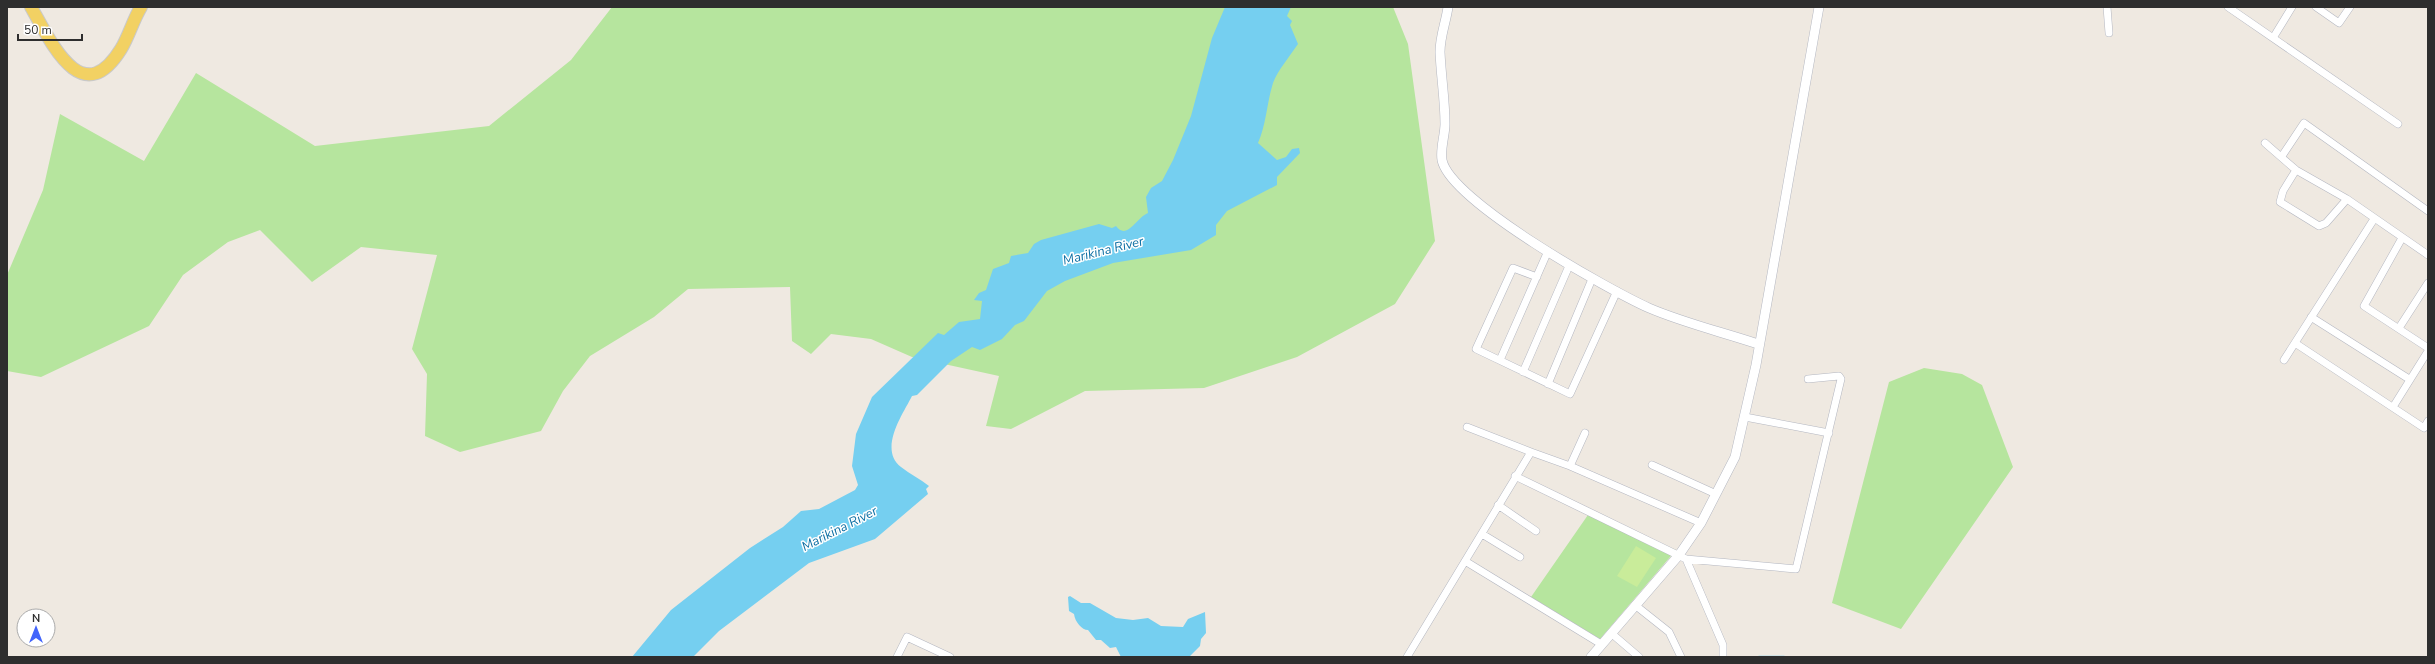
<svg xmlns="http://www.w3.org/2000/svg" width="2435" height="664" font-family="'Nunito Sans',sans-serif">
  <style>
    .green { fill: #b6e59e }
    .pitch { fill: #c9ec9a }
    .water { fill: #75cff0 }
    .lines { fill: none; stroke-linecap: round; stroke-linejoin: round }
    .stream { stroke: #75cff0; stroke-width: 2.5 }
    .minor-casing { stroke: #b4b7c1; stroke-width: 8 }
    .tertiary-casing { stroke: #b4b7c1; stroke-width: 10 }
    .primary-casing { stroke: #c9c9c9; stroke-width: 14 }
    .minor { stroke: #fff; stroke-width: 7 }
    .tertiary { stroke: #fff; stroke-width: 9 }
    .primary { stroke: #f2d163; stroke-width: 12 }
    .labels { text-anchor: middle; stroke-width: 3; stroke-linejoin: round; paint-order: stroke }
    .water-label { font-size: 13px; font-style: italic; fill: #0d6fa3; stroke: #fff }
  </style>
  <rect width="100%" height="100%" fill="#efe9e1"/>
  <path class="green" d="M612,7H1393L1408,44L1435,241L1395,304L1297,357L1204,388L1085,391L1011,429L986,426L999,376L912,357L871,339L831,334L811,354L792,341L790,287L688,289L654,317L590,356L563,391L541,431L460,452L425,436L427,374L412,349L437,255L361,247L312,282L260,230L228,242L183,275L149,326L41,377L7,371V275L43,190L60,114L144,161L196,73L315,146L489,126L571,60Z
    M1924,368L1962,374L1982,385L2013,467L1901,629L1832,603L1889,382Z
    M1590,512L1676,550L1600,639L1531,597Z"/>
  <path class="pitch" d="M1636,546L1656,558L1637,587L1617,576Z"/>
  <path class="water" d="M1225,7H1291L1287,16L1292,21L1290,25L1298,44C1290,56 1278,70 1273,83C1267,102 1266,126 1258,143L1277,160L1286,157L1292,149L1299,148L1300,153L1277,177V185L1227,211L1216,225V235L1191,250L1113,263L1065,281L1047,291L1024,321L1015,325L1002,339L980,350L972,347L951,361L917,395L912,396C903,414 878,449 901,467C910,474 920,479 929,486L926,489L928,494L875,539L809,563L719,631L693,657H632L671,610L750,548L783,527L801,511L819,509L855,490L858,485L852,466L856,434L872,397L938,333L944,335L959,322L980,319L982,301L974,300L979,293L986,290L993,269L1009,263L1011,256L1028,253L1034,244L1041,240L1099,224L1112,228L1116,226C1127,241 1137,217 1148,213L1146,197L1151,188L1162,181L1173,160L1191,116L1212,38Z
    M1070,596L1081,603H1090L1116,618L1133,620L1148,618L1161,626L1183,627L1188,619L1205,612L1206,633L1201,639L1200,646L1189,657H1121L1116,647L1110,648L1101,640H1096L1088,630C1082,630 1075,622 1074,614L1069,611L1068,597Z"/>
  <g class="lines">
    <path class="stream" d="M1759,657H1784"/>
    <g class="minor-casing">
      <path id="minor" d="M2107,7L2109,33
        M2228,7L2398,124
        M2316,7L2339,23L2350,7
        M2273,38L2292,7
        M2265,143L2296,170L2347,199L2428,255
        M2282,156L2304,123L2428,211
        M2296,170L2283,191L2280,202L2319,226L2326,223L2347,199
        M2402,238L2364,306L2428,348
        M1537,277L1513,268L1476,349L1570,394L1617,291
        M2311,317L2409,379
        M2399,328L2428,283
        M2295,343L2424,428L2428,421
        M1500,360L1548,251
        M2284,360L2374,219
        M1523,372L1569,266
        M1548,384L1592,279
        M2393,407L2428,351
        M1745,417L1829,433
        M1467,427L1531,452
        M1652,465L1716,494
        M1570,466L1585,433
        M1515,476L1686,559L1723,645V657
        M1498,505L1536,531
        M1482,534L1520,557
        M1686,559L1796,569L1841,379L1839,376L1808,379
        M1465,561L1601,644
        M1635,605L1669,632L1681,657
        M1611,633L1639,657
        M897,657L907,637L950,657
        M1407,657L1531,452L1570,466L1701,523"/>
    </g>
    <g class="tertiary-casing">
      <path id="tertiary" d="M1448,7C1446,22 1440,36 1440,52C1441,76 1445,100 1445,124C1445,135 1440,149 1442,160C1450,201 1609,290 1649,308C1684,323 1722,332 1758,344
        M1591,657L1679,555L1701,523L1735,457L1756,365L1819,7"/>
    </g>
    <g class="primary-casing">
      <path id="primary" d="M31,7C51,42 82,112 121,49C129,36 133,20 141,7"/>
    </g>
    <use href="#minor" class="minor"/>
    <use href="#tertiary" class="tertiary"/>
    <use href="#primary" class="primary"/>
  </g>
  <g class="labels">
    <g class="water-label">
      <text transform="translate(1103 250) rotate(-14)" y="5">Marikina River</text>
      <text transform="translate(839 528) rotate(-27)" y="5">Marikina River</text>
    </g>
  </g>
  <rect width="2435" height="664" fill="none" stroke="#2e2e2e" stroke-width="16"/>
  <g transform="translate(36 628)"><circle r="19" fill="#ffffff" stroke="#ababab"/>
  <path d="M0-3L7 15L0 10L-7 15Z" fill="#4264fb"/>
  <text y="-6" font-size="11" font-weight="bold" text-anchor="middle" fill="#2e2e2e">N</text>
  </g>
  <path d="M18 34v6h64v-6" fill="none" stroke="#2e2e2e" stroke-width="2"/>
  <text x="24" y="34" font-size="12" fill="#2e2e2e" stroke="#ffffff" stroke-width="3" paint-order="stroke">50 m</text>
</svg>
